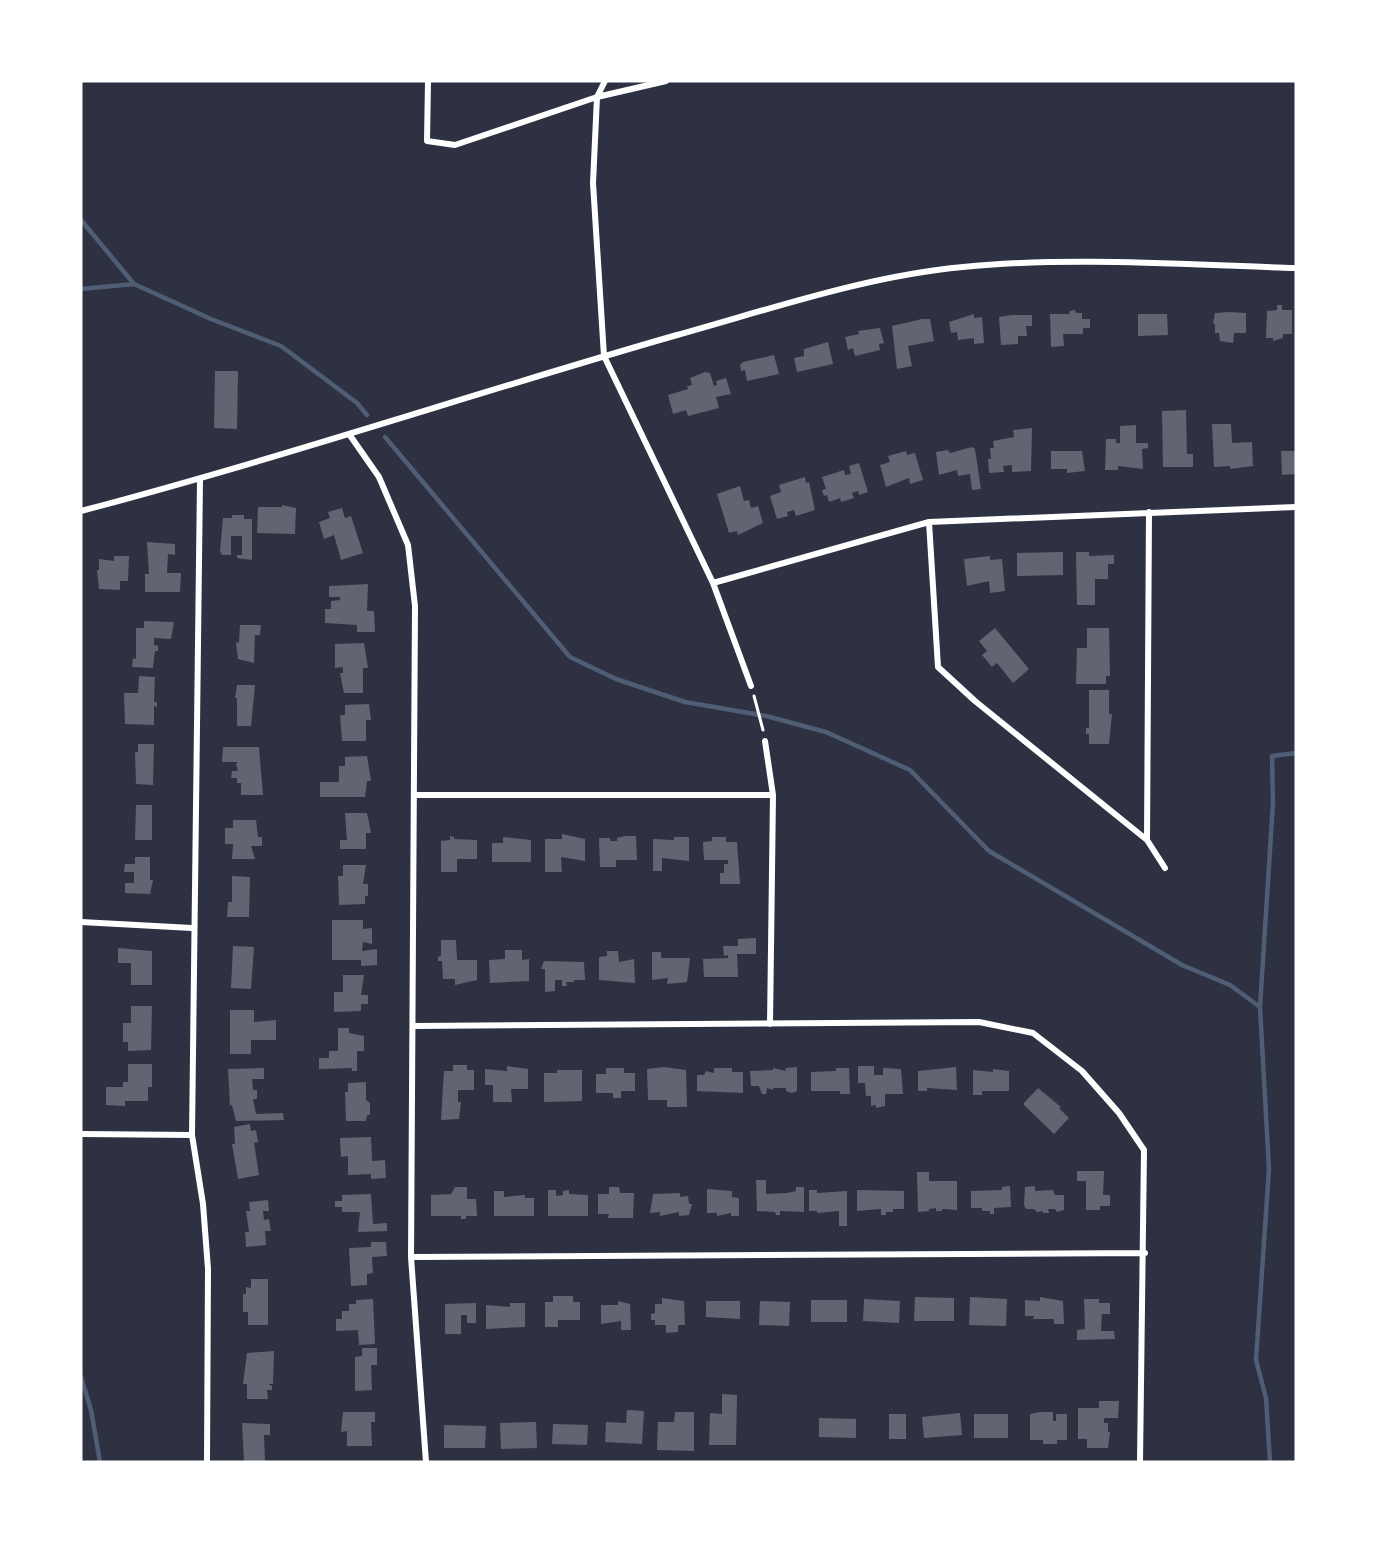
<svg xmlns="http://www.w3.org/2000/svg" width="1377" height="1543" font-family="Manrope,sans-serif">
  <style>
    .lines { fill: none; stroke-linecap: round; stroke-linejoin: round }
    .stream { stroke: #4f5d75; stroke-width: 4.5 }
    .building { fill: #626471 }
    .path { stroke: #fff; stroke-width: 3 }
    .minor { stroke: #fff; stroke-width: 6 }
  </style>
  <rect width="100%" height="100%" fill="#2d3142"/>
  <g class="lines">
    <path class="stream" d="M81,220L134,284L211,319L281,346L357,403L367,415
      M81,289L134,284
      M385,437L570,657L616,679L685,702L766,716L826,732L910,770L989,851L1182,965L1230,985L1260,1007
      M81,1377L91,1410L100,1462
      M1270,1462L1266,1398L1256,1360L1269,1169L1260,1007L1273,803L1272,756L1296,753"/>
  </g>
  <path class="building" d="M1277,305H1282V310H1292V334H1283V338L1273,341V338H1266L1267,311L1277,310Z
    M1075,310L1076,313H1082V319H1090V328H1083V334H1063L1064,346L1051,347L1050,314H1069L1070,311Z
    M1229,312L1246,313V333H1234L1233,343L1220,341L1219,333H1215V324H1213L1215,313Z
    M974,314V318L982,317L984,343L974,344V338L958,340L957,332L951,333L949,322Z
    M1138,314H1167L1168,335L1138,336Z
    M1012,315H1032V326H1026L1027,336H1018V344L1001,345L999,317Z
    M922,319H930L934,341L908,346L912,366L897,369L892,326Z
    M880,328L884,343L879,344L880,350L855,356L853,348L848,350L845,337L859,334L858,331Z
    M828,342L833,364L797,372L794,358L804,356V349Z
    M774,355L779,374L747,381L745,370L741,371L740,365L743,362Z
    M215,371H238L237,429L214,428Z
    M705,372L710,373L714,386L717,385L716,381L726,378L731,394L716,397L719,408L688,416L686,410L673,414L668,395L688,389L687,386L692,385L690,378Z
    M1186,410L1187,454H1193V467H1163L1162,411Z
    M1212,424H1231L1232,443L1252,442L1253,466L1230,469V466L1214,467Z
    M1136,425V443H1148V448L1142,449L1143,469L1118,466V470H1105L1106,439H1116V443H1120V426Z
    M1032,428L1031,471L1012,472V465L1003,466L1004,472L989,473L988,459H991L990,448H994L993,441L1014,437L1013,430Z
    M972,447L975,449L981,489L972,490L970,474L958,476L957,470L939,475L936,452L948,450L950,453Z
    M906,451L907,455L915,453L923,480L910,484L909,478L886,487L880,465L890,462L888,456Z
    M1051,451H1082L1085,471L1067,473V469H1051Z
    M1281,451H1296V474L1282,475Z
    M859,463L868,492L859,495L858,491L852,493L854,498L841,502L840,498L829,502L827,495L824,496L822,490L826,489L822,477L844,470L845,475L851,474L849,466Z
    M805,477L806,483L809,482L815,510L796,516L794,510L787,512L788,516L777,519L770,496L781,492L779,485Z
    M740,486L744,501L749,500L751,508L758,506L763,523L738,535L737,531L729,533L717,494Z
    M282,505L296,508L295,534L257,533L258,507H282Z
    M342,508L345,518L351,516L363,553L341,560L334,535L324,539L319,522L330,518L328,512Z
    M232,515H244V519H252V560L237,558V555H242V536H231V555H222L220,551L223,518H232Z
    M147,542L175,544V555L168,554L167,573H181L180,592H145V574H149Z
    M1063,552V575L1017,576V553Z
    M1076,552H1089V556L1114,555V564H1108V579H1095V605H1077Z
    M114,556H129L128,581H120V590L99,589L97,570H99V559L114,561Z
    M990,556V560L1002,559L1005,591L990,593L989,581L967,586L964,559Z
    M368,584L367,611H374L375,632H357V625L325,623V609H331V601L340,600V597H329V586Z
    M144,621L174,622L171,639L154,638V645L158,646V651H155L153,668L132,667L133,658L136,659V628H144Z
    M240,625H261L260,635H255L254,663L238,659L236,642L239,643Z
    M995,628L1029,669L1013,683L997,663L992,667L982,655L987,651L979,641Z
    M1087,628H1109L1110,676H1106V684H1076L1077,648H1087Z
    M364,643L368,668H363V693H344L340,673H343V667L335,668V644Z
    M139,676L155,677L154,702H157V707L154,706V725L125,724L124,693H138Z
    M237,685H255L251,726H237V698H235Z
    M1089,690H1109V714H1112L1109,744H1089V734H1086V728H1089Z
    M369,704L371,720H366V741H342L340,715H345V705Z
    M138,744H154L153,785L136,784L135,752H138Z
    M223,747H259L263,795H241V783H237V778H231L232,771H238L236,764L238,762H222Z
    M367,756L371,781H367L365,797H320V782H339V766H345V757Z
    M136,805H152V840H135Z
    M345,813H367L371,833H366V849H340V840H347Z
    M233,820H256L258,837H262V846H251L255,859H232L233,844H225V828H233Z
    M562,834L585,839V861L561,857L562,872H545V839H562Z
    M450,836L454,837V839L477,840V859H457V872H441V841L450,840Z
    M625,836H636L637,860H616V867H600L599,838H610V841H617V838Z
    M503,837L531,840V862H492V843H503Z
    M674,837H689V861L662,858V871H653V839L674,840Z
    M712,837H726V842H737L740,884H720V873H724V864H728V860H704L703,842L712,841Z
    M135,857H150V880H153L150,894L125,893V883H134V872H124L125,864H135Z
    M343,865H366L363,884H368V896H365V904L339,905L338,876H343Z
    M232,876L250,877L249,917H227L228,902H232Z
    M332,920H363V929L372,928V944L363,942L362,951L377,949V965L361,966V960H332Z
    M756,938V954H737L738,977H704L703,959L728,958V955L724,956L723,946H738V939Z
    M441,940H456L457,960H477V980L455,985V979H443L442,961H438V957L441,956Z
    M233,946L254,947L251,989L231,988Z
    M118,948L152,951V985H131V963H118Z
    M505,950H522V960L529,959V981L490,983L489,960L505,959Z
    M607,951H618L619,962L634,959L635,983L599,980V957L607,956Z
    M652,952H661V958H690L687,982L667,984L668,978L652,980Z
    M544,961L584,962L585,980H574V982H566L567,986H562V980H555V991L545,992V969H541Z
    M343,975H364L361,995H368V1004H361V1011L334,1012V992H343Z
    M131,1006H152L151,1050L128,1051V1042H123V1023H131Z
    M230,1010H254V1022L276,1020V1040H251V1054H230Z
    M338,1028H349V1033L364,1036V1051H357V1071H352V1068L319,1069V1058H329V1051H338Z
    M128,1064H152V1087H148V1101H125V1106L106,1105V1087H123V1082H128Z
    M453,1065H467V1070H474V1090H458V1102H461L459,1119L441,1120L444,1071H453Z
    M507,1066L528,1069V1089H511L512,1102H493V1085H485V1069L507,1071Z
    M858,1066H874V1075H883V1068L901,1069L903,1094H885V1106L876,1108V1105L871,1106V1096H866L865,1083H858Z
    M664,1067L686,1070L687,1107H667V1100H648L647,1069Z
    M797,1067V1091L792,1093L786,1091V1088H773V1090L767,1088L766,1094H762L759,1086H751L750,1071L773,1070V1068L786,1071L785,1068Z
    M956,1067L957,1090L927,1088V1091H918V1071Z
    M264,1068V1079H252L253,1090H257V1099H253L256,1114L283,1113L284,1120L236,1121L232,1105L230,1106L228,1069Z
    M606,1068H624V1073H635V1091H621V1098H613V1093H596V1074H606Z
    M714,1068H732V1072H743V1093L697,1091V1075H704L706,1071L714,1073Z
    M836,1068H849L850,1094H840V1091H811V1072L836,1071Z
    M993,1069L1009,1071V1091H982V1095H973V1070L993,1072Z
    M557,1070H582V1101L544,1102V1073H557Z
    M366,1082V1100L370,1103V1115H367L366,1121H346L345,1092H348V1083Z
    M1038,1088L1061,1107L1059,1108L1069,1118L1054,1134L1023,1104Z
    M250,1124L251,1131L256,1130L258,1142L254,1143L259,1175L238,1179L232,1144H235L234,1127Z
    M371,1137L372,1161L385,1160L386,1178L371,1179V1174L348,1175V1156L341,1157L340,1138Z
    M1077,1171H1104L1103,1195H1110V1206H1100V1210H1086V1181H1077Z
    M917,1172H929V1181H957V1210L942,1209V1211H936V1208L929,1209V1211L918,1212Z
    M756,1180H766V1194L787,1193L796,1191V1187H804V1212L780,1211V1215H776L775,1212L757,1211Z
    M1010,1186L1011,1207L994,1208V1214H990V1211H982V1208H971V1191L1002,1190V1187Z
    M1035,1186V1191L1053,1190L1055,1195H1064V1210L1057,1212L1055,1209H1048L1049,1213H1043V1211L1037,1212L1034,1209H1026L1024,1205L1025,1187Z
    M455,1187H467V1199H476L477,1216H466V1219H461V1216H431V1195L451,1194Z
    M609,1187H619L620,1193H634L633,1218H608L609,1214H598V1194H609Z
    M707,1189L732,1191V1197L739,1198V1216H731V1213L717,1216V1213H707Z
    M548,1190H556V1196L563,1195V1191L569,1190V1194L588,1195V1216H548Z
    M809,1190H817V1193L847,1191V1226H839V1211L817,1213V1211H809Z
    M857,1190L904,1191V1209H893V1212H886V1215H881V1209L857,1211Z
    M494,1191H504V1197L525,1195V1198H534V1216H494Z
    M680,1193V1197L688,1196L689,1204H692L689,1215L679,1216V1212L660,1216V1212L650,1213L653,1194Z
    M371,1194L373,1224L387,1223V1231L358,1232L360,1212H342V1207H335V1201H342V1195Z
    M268,1200L269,1211H263L264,1220L269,1219L271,1231H265L266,1245L246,1247L245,1232H249L246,1211H250L249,1202Z
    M371,1242H386L387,1256L372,1257L373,1273L367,1274V1285L351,1286L349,1248L371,1247Z
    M251,1279H268V1325H248V1312H243V1294H246V1287L251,1288Z
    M553,1296H573V1302H580V1320H558V1327H545V1302H553Z
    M915,1297L954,1298V1321H914Z
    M970,1297L1007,1299L1006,1326L969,1325Z
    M1040,1297L1063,1301L1064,1324H1054V1319H1033L1034,1316H1025V1300L1040,1301Z
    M662,1298L684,1301L685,1325H678V1332L666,1333V1325H655V1320H651V1314L655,1313V1304H662Z
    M373,1299L375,1344L359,1345L358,1330L336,1331V1319H342V1311H349V1304H356V1300Z
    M864,1299L900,1301L899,1323L863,1321Z
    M1084,1299H1099V1303H1110V1314H1102L1101,1331H1114L1115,1339L1077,1340V1330L1085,1329Z
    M811,1300H847V1322H811Z
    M618,1301L630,1304L631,1330H621V1321L601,1324V1305H618Z
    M706,1301H740V1319L706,1317Z
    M760,1301L790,1302L789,1326L759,1325Z
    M476,1303V1323H467V1315H461V1334H445V1304Z
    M510,1303H525V1327L486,1329V1305L510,1307Z
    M362,1348H377V1365H371L372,1390L355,1391V1357L362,1356Z
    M274,1351L273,1384H268L272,1386V1390H267L268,1399H247V1384H243L247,1353Z
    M722,1394L737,1395L736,1445H709L710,1413L722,1414Z
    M1099,1401H1119L1118,1418H1104V1423H1108V1432H1110L1108,1448H1087V1439H1078V1408H1099Z
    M627,1410L644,1411L642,1444L605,1442L606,1422L626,1423Z
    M343,1412H375V1422H371L372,1446H347V1431L341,1432Z
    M675,1412H694V1451L657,1450L658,1422H674Z
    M1040,1412H1053V1421H1056V1414H1067V1440H1057V1444H1043V1440H1030V1414Z
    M960,1413L962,1435L924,1438L922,1417Z
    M889,1414H906V1439H889Z
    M974,1414H1008V1438H974Z
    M819,1418L856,1419V1438L819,1437Z
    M536,1422L537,1448L501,1449L500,1423Z
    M242,1423L270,1424V1435H264L265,1462H244Z
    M553,1424L588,1425L587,1445L552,1444Z
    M444,1425L486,1426L485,1448H444Z"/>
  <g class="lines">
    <path class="path" d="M754,696L763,730"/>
    <path class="minor" d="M428,81L427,141L455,145L597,97L666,81
      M605,81L597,97L593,183L604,356L713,583L751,686
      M349,434L379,477L408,545L415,606L411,1257L426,1462
      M200,480L192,1135L203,1204L208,1269L207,1462
      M81,511C282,458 478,392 677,335C771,309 866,276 963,267C1073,256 1186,265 1296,268
      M1149,512L1147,840L1165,868
      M929,522L938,667L975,701L1147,840
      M713,583L929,522L1296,507
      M765,741L773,795L770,1024
      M414,795H773
      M81,922L192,928
      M413,1026L979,1022L1033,1033L1082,1071L1119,1113L1144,1150L1140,1462
      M81,1134L192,1135
      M411,1257L1145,1253"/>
  </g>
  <rect width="1377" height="1543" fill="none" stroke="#ffffff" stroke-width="165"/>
</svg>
